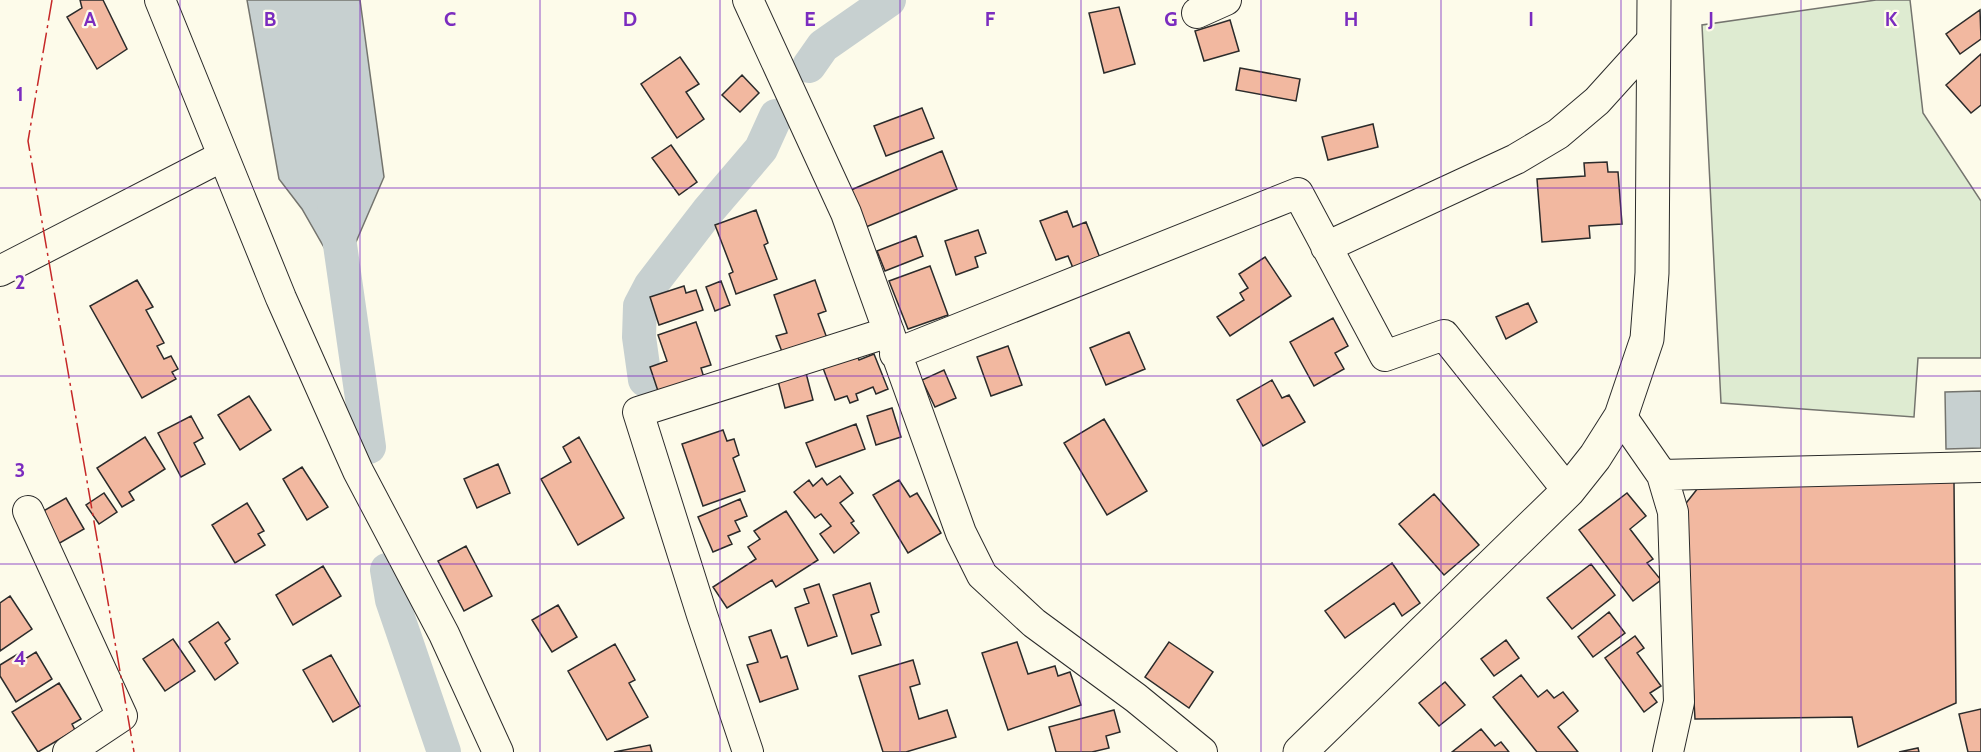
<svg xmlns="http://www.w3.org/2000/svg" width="1981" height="752" font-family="Cabin,sans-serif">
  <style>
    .green { fill: #deebd1; stroke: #74746e; stroke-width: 1.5 }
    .water { fill: #c7d0d0; stroke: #74746e; stroke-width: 1.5 }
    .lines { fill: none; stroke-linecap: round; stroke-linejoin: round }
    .canal { stroke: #c7d0d0; stroke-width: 34 }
    .building { fill: #f2b8a0; stroke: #2b2b2b; stroke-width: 1.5 }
    .minor-casing { stroke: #2b2b2b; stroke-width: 32 }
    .tertiary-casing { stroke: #2b2b2b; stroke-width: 35 }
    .minor { stroke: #fdfbea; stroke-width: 30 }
    .tertiary { stroke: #fdfbea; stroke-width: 33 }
    .power { stroke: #c62828; stroke-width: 1.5; stroke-dasharray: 21 4.5 3 4.5; stroke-linecap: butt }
    .grid { fill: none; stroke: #7b2cbf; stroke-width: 1.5; stroke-opacity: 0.55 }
    .grid-label { font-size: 20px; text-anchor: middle; font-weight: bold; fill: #7b2cbf; stroke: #fdfbea; stroke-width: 4.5; stroke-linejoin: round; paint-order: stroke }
  </style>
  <rect width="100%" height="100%" fill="#fdfbea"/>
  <path class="green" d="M1876,0H1910L1923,113L1981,201V358H1918L1914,417L1721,403L1702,25Z"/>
  <path class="water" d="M247,0H360L384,177L356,242L329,256L302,209L279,179Z
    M1981,391V448L1946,449L1945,392Z"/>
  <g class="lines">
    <path class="canal" d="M809,66L823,46L889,0
      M334,203L369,447
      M645,380L639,337L640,306L651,285L708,211L761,149L776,116
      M387,570L392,600L444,752"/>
  </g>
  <path class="building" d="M80,0H103L127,49L97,69L67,17L82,8Z
    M1119,7L1135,64L1104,73L1089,13Z
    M1980,10L1981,39L1960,54L1946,34Z
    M1230,20L1239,51L1204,61L1195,31Z
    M1981,54V105L1971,113L1946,85Z
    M680,57L699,84L686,92L704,119L677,138L641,84Z
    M1240,68L1300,79L1296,101L1236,90Z
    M742,75L759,93L740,112L722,95Z
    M922,108L934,138L886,156L874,126Z
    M1373,124L1378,147L1328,160L1322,137Z
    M671,145L697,182L679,195L652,158Z
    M942,151L957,189L866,227L851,190Z
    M1607,162L1608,172H1618L1622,224L1589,226L1590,238L1542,242L1537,179L1585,176L1584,163Z
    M756,210L768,243L764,245L777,279L736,294L729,274L733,272L715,225Z
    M1067,211L1073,227L1086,222L1100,258L1073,268L1068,256L1056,260L1040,221Z
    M978,230L986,253L975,257L978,267L956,275L945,241Z
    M916,236L923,256L885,271L877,251Z
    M1265,257L1291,296L1230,336L1217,317L1244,300L1240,293L1248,288L1239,274Z
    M930,266L948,315L908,329L889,281Z
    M137,280L153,307L146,310L164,343L157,346L164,359L171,356L178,369L172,372L176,379L142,398L90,306Z
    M815,280L826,311L818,314L828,341L784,357L776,336L787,333L774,295Z
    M721,281L730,305L715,311L706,287Z
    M684,286L686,293L696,290L703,310L659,325L650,297Z
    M1528,303L1537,322L1506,339L1496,317Z
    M1333,318L1348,346L1335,353L1344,369L1314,386L1290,342Z
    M696,322L711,365L701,368L705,381L660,397L650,367L667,361L658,335Z
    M1129,332L1145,369L1106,385L1090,348Z
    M1008,346L1022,385L991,396L977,357Z
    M874,354L888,389L876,394L873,387L856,394L858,400L850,403L847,396L835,400L823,368L857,355L859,360Z
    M944,370L956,398L935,407L922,380Z
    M806,373L813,400L785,408L778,381Z
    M1272,380L1282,398L1289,395L1305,422L1263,446L1237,400Z
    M249,396L271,430L240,450L218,415Z
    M892,408L901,437L876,445L867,416Z
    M191,416L203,438L194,443L205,464L181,477L158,433Z
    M1104,419L1147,491L1107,515L1064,443Z
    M856,424L865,449L816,467L806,443Z
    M723,430L727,441L734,439L739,455L733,458L745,491L703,506L682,444Z
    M145,437L165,469L129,492L134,500L122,507L97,468Z
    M579,437L624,518L578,545L541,479L571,462L563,447Z
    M498,464L510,493L477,508L464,479Z
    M302,467L328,507L307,520L283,479Z
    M840,476L853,493L840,503L854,521L851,523L859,533L834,553L820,534L831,526L821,514L815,518L794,492L809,480L813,486L822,478L827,485Z
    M899,480L910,497L917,493L941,533L908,553L873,495Z
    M1954,482L1956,703L1858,747L1852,717L1695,719L1683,507L1698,488Z
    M104,493L117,512L99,524L86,505Z
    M1627,493L1646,516L1630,529L1653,559L1647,563L1661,580L1633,601L1579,530Z
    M1434,494L1479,545L1444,575L1399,524Z
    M66,498L84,529L58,544L40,513Z
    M740,499L747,516L735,521L740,531L728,536L732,544L713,552L698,517Z
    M247,503L264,531L258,534L265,545L235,563L212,525Z
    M786,511L818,560L776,587L772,580L727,608L713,587L756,559L748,547L760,539L754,531Z
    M466,546L492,596L464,611L438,561Z
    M1392,563L1420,603L1402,616L1394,603L1345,638L1325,611Z
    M1591,564L1615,595L1572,629L1547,598Z
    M323,566L341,596L293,625L276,595Z
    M870,583L879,612L871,615L881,645L852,654L833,595Z
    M819,584L837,636L808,646L795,608L809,603L804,589Z
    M10,596L32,629L0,651V603Z
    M558,605L577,637L552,652L532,620Z
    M1609,612L1625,633L1593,657L1578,637Z
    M218,622L230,639L225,643L238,663L215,680L189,642Z
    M771,630L781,658L787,656L798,689L760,702L747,665L758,662L749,637Z
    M1635,636L1644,648L1637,653L1661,686L1650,693L1657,702L1644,712L1605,658Z
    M173,639L195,671L165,691L143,659Z
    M1506,640L1519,658L1494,676L1481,659Z
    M1017,642L1028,674L1055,666L1058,676L1070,672L1081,705L1008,730L982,653Z
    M1169,642L1213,672L1189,708L1145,677Z
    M615,644L635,680L629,683L648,717L607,740L568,671Z
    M21,652L25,659L36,652L52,679L16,702L0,676V665Z
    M331,655L360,706L333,722L303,670Z
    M913,660L920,684L910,687L919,719L947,710L956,737L906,752H883L859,676Z
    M1521,675L1538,697L1547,690L1554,698L1563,692L1578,711L1558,727L1578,752H1537L1493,697Z
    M1445,682L1465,705L1439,726L1419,703Z
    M59,683L81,719L72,724L75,730L38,752L12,712Z
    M1981,709V752H1968L1959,714Z
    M1114,710L1120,732L1106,736L1109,748L1092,752H1056L1049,727Z
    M1481,729L1495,746L1501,742L1509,752H1452Z
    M650,745L652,752H614Z
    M1918,748L1919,752H1899Z"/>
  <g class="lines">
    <g class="minor-casing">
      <path id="minor" d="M160,0L281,298L358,471L444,634L498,752
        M748,0L846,213L961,533L982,575L1034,623L1136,698L1202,752
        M1197,13L1226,0
        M1326,247L1516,159L1558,134L1597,101L1654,38
        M0,271L223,156
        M895,354L1298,193L1385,356L1444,335L1568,491
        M1621,416L1662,475L1673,512L1679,702L1668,752
        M1662,475L1981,467
        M28,511L122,716L68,752
        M748,752L702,615L638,412L889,332"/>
    </g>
    <g class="tertiary-casing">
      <path id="tertiary" d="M1300,752L1568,491L1595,457L1621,416L1647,339L1652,273L1654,0"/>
    </g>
    <use href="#minor" class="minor"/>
    <use href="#tertiary" class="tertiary"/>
    <path class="power" d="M52,0L28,141L134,752"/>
  </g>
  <path class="grid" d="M180,0V752M360,0V752M540,0V752M720,0V752M900,0V752M1081,0V752M1261,0V752M1441,0V752M1621,0V752M1801,0V752M0,188H1981M0,376H1981M0,564H1981"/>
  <g class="grid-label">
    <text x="90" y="26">A</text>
    <text x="270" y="26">B</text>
    <text x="450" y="26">C</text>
    <text x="630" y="26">D</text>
    <text x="810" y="26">E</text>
    <text x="990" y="26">F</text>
    <text x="1171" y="26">G</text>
    <text x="1351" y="26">H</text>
    <text x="1531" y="26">I</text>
    <text x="1711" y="26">J</text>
    <text x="1891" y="26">K</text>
    <text x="20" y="101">1</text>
    <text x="20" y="289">2</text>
    <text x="20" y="477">3</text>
    <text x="20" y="665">4</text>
  </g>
</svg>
